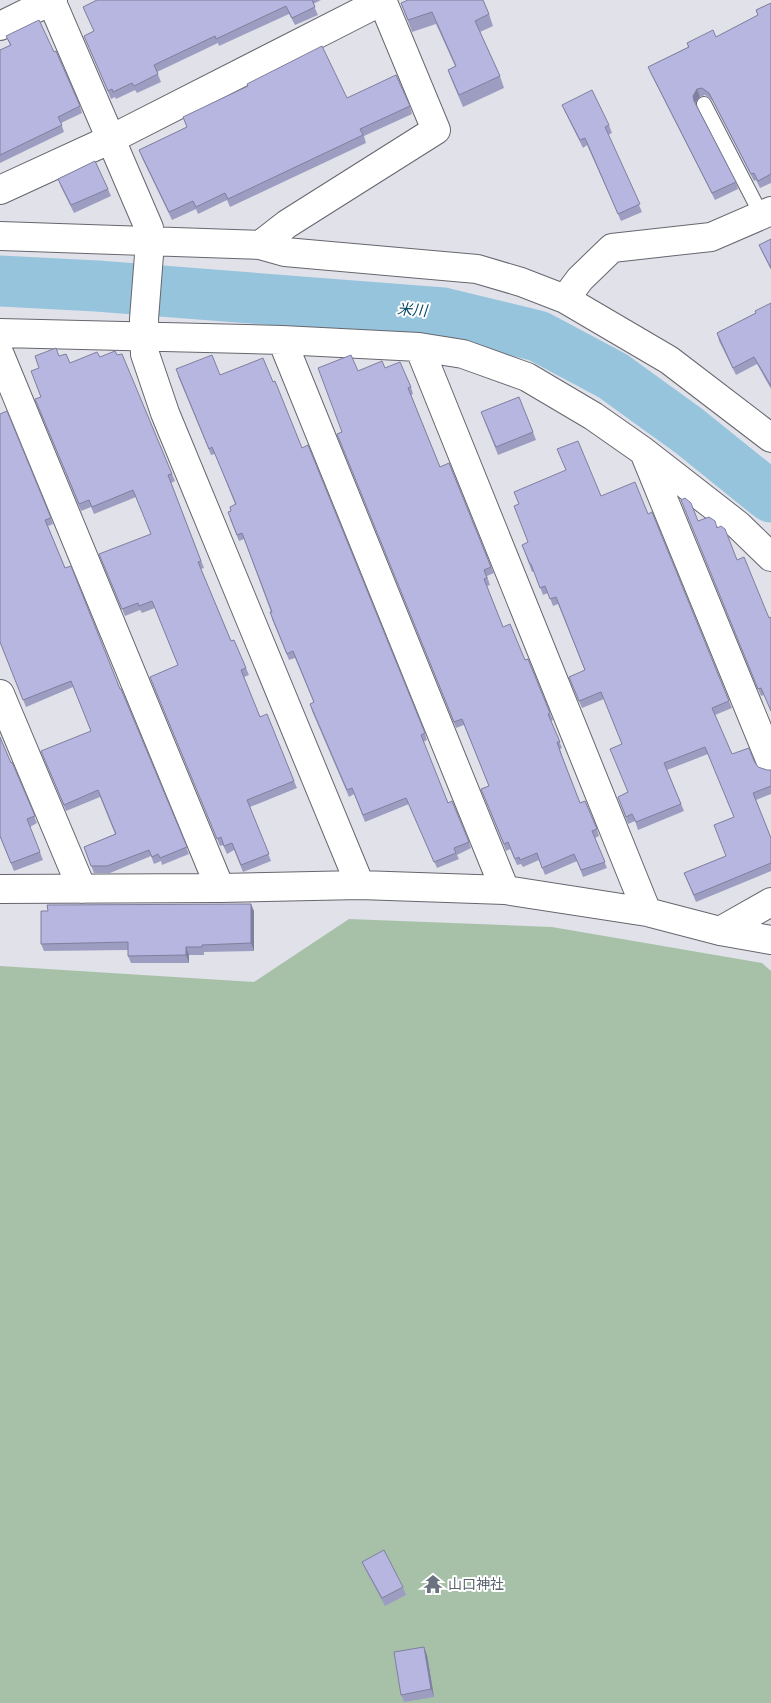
<svg xmlns="http://www.w3.org/2000/svg" width="771" height="1703" font-family="Figtree,'Noto Sans JP',sans-serif">
  <style>
    .green { fill: #a7c1a8 }
    .lines { fill: none; stroke-linecap: round; stroke-linejoin: round }
    .river { stroke: #95c4dc; stroke-width: 51 }
    .lane-casing { stroke: #66666e; stroke-width: 16 }
    .street-casing { stroke: #66666e; stroke-width: 30 }
    .lane { stroke: #fff; stroke-width: 14 }
    .street { stroke: #fff; stroke-width: 28 }
    .wall { fill: #9d9dc2 }
    .shaded-wall { fill: #7f7f9e }
    .building { fill: #b6b6e1; stroke: #7f7f9e }
    .labels { text-anchor: middle; stroke-width: 4; stroke-linejoin: round; paint-order: stroke }
    .worship-label { font-size: 14px; fill: #5b616d; stroke: #fff; text-anchor: start }
    .water-label { font-size: 15px; font-style: italic; fill: #084861; stroke: #fff }
  </style>
  <rect width="100%" height="100%" fill="#e1e1ea"/>
  <path class="green" d="M349,919L552,927L762,963L771,971V1703H0V966L254,982Z"/>
  <g class="lines">
    <path class="river" d="M0,281L97,286L443,313L538,336L613,376L689,431L771,497"/>
    <g class="lane-casing">
      <path id="lane" d="M704,104L762,216"/>
    </g>
    <g class="street-casing">
      <path id="street" d="M51,0L149,228L150,242L144,319L145,354L165,413L360,885
        M0,26L53,0
        M0,190L111,139L382,1
        M0,236L260,245L285,252L477,269L521,282L565,299L669,360L771,438
        M260,245L287,224L436,130L382,0
        M565,299L580,279L612,248L711,237L771,211
        M0,333L282,340L419,347L463,354L527,377L593,416L643,451L738,525L771,557
        M282,340L505,890
        M419,347L647,912
        M0,355L220,888
        M644,452L771,762
        M0,694L82,889
        M0,889L220,888L360,885L505,890L647,912L720,931L771,940
        M720,931L771,902"/>
    </g>
    <use href="#lane" class="lane"/>
    <use href="#street" class="street"/>
  </g>
  <path class="wall" d="M97,0H321L313,4L318,15L295,25L289,14L219,46L218,43L157,72L161,82L137,93L135,90L116,99L115,97L111,99L84,36L94,31L83,7Z
    M401,3L489,14L493,26L480,32L500,76L504,88L463,107L452,81L448,70L455,66L436,24L412,32Z
    M771,3V183L760,188L756,180L754,181L712,100L705,95L700,97L695,103L696,105L736,182L738,189L715,200L651,74L648,67L688,47L687,43L716,37L758,15L756,10Z
    M6,36L80,106L82,113L61,123L64,132L0,163V50L10,45Z
    M347,98L410,106L412,114L364,136L366,143L230,207L227,200L198,214L196,209L172,220L142,158L139,150L187,127L183,117Z
    M562,105L609,125L612,133L608,135L642,212L621,221L587,145L583,148L565,112Z
    M58,179L108,189L111,196L74,213L61,187Z
    M771,239V270L762,252L759,245Z
    M771,303V389L757,364L736,375L719,341L717,333L756,313Z
    M59,356L70,363L100,357L172,474L175,481L171,483L204,568L201,569L231,641L246,668L249,675L244,677L260,717L294,781L297,788L250,807L271,861L243,872L234,850L227,854L223,845L220,846L153,684L178,665L155,608L142,613L140,610L125,616L102,561L151,534L136,497L94,514L91,507L81,511L38,406L41,397Z
    M358,371L411,387L413,394L411,395L440,467L449,463L494,573L487,576L490,585L487,586L503,627L525,660L528,659L553,720L551,721L562,748L560,749L563,758L580,803L597,829L599,836L595,838L607,868L583,877L577,861L545,875L539,860L523,867L521,864L517,865L510,849L506,851L481,789L489,786L464,725L456,728L340,440Z
    M220,375L273,382L425,733L427,740L423,742L448,803L469,842L471,848L457,855L459,859L437,868L409,804L365,822L354,794L349,797L312,711L310,704L314,703L295,658L289,660L272,619L271,612L244,539L239,541L230,519L231,511L235,504L215,454L211,455L178,376Z
    M0,414L51,518L53,524L48,526L65,568L120,689L189,854L162,865L161,861L154,864L151,856L110,873H94L84,847L115,834L100,797L66,811L44,758L91,731L73,687L26,707L0,642Z
    M484,420L533,432L536,440L498,455Z
    M601,496L648,514L732,708L715,715L732,754L754,761L758,767L767,770H771V794L756,800L771,838V871L696,902L684,873L726,856L734,817L708,754L667,770L684,811L638,830L635,821L628,824L618,797L628,792L622,744L604,699L582,708L569,677L585,671L558,604L553,606L548,593L543,595L534,571L532,572L522,545L528,542Z
    M684,507L698,521L717,528L737,560L769,618L764,695L761,696Z
    M11,763L37,823L30,827L43,860L14,871L0,837Z
    M254,911V951L204,952V955H189V963H131L128,956V950L44,951L41,944Z
    M362,1562L403,1587L406,1595L385,1606L365,1569Z
    M427,1655L434,1697L404,1702L401,1695Z"/>
  <path class="shaded-wall" d="M697,89L700,97L695,103L696,108L693,96Z
    M251,904L254,911V951L251,943Z
    M186,947L189,955V963L186,955Z
    M424,1647L427,1655L434,1697L431,1689Z"/>
  <path class="building" d="M97,0H312L315,7L292,18L286,6L216,39L215,36L154,65L158,74L134,86L132,83L113,92L112,89L108,91L84,36L94,31L83,7Z
    M408,0H483L489,14L475,21L500,76L459,95L448,70L456,66L432,12L408,20L401,3Z
    M771,3V174L758,181L754,173L751,174L709,93L702,88L697,89L693,96L694,101L736,182L712,193L648,67L689,47L687,43L713,30L716,37L758,15L756,10Z
    M39,20L54,52L56,51L80,106L58,117L62,125L0,155V50L11,45L6,36Z
    M322,46L347,98L396,75L410,106L360,129L363,135L228,199L225,193L196,207L193,201L169,212L139,150L187,127L183,117L248,86L247,84Z
    M592,90L609,125L605,127L640,204L618,214L585,138L580,140L562,105Z
    M95,161L108,189L71,205L58,179Z
    M771,239V268L759,245Z
    M771,303V386L754,357L733,368L717,333L756,313L755,311Z
    M56,348L59,356L66,354L70,363L97,352L100,357L115,351L117,355L122,354L172,474L168,475L201,561L198,562L231,641L234,640L246,668L241,670L260,717L267,714L294,781L247,800L269,854L241,865L232,843L224,846L221,837L217,839L150,677L178,665L152,601L139,606L138,603L122,609L99,554L151,534L133,490L92,507L89,500L79,504L35,399L41,397L31,371L39,368L35,356Z
    M212,355L220,375L263,358L273,382L275,381L302,448L308,445L425,733L421,735L448,803L452,801L469,842L454,848L456,853L434,862L406,798L363,815L352,788L347,790L310,704L314,702L293,651L287,654L270,612H272L242,533L237,535L228,512L231,511L230,507L236,504L212,447L209,449L176,369Z
    M351,355L358,371L382,361L385,368L400,362L411,387L408,388L440,467L449,463L491,567L484,570L487,578L484,579L503,627L510,624L525,660L528,659L550,713L548,714L560,742H557L561,754L580,803L585,801L597,829L592,831L605,862L581,870L574,854L542,868L537,853L520,860L519,857L515,859L508,842L504,844L481,789L489,786L462,719L454,722L337,434L342,432L318,368Z
    M519,397L533,432L496,447L481,412Z
    M7,411L51,518L45,520L65,568L71,566L120,689H121L187,847L160,858L158,854L152,857L149,850L107,866H91L84,847L116,834L98,790L64,805L41,751L91,731L71,681L23,700L0,642V414Z
    M578,441L601,496L635,482L648,514L652,512L729,701L712,708L732,754L749,748L754,761L758,767L767,770H771V786L753,793L771,838V863L694,895L684,873L726,856L714,825L734,817L705,747L664,763L681,804L636,822L632,814L626,817L618,797L628,792L610,749L622,744L601,692L579,701L569,677L585,670L556,597L550,599L545,586L540,588L531,564H530L522,545L528,542L514,506L519,504L514,492L566,470L557,449Z
    M685,498L691,503L698,521L709,517L715,521L717,528L721,526L725,529L737,560L744,557L769,618L771,617V711L761,688L758,689L681,500Z
    M0,737L11,763L12,762L35,816L27,819L40,852L11,863L0,836Z
    M251,904V943L202,945V947H186V955L128,956V942L41,944V911H48L47,905Z
    M384,1550L403,1587L382,1598L362,1562Z
    M424,1647L431,1689L401,1695L394,1652Z"/>
  <defs>
    <g id="temple-bare" transform="scale(1.5)"><path d="M0-6L5-2H3V0L6.5 2.5H4V6H1.5V3h-3V6H-4V2.5H-6.5L-3 0V-2H-5Z" fill="#6b7280" stroke="#fff" stroke-width="2.5" paint-order="stroke"/></g>
  </defs>
  <g fill-rule="evenodd">
    <use href="#temple-bare" x="433" y="1584"/>
  </g>
  <g class="labels">
    <g class="worship-label">
      <text x="448" y="1589">山口神社</text>
    </g>
    <g class="water-label">
      <text transform="translate(412 310) rotate(4)" y="5">米川</text>
    </g>
  </g>
</svg>
